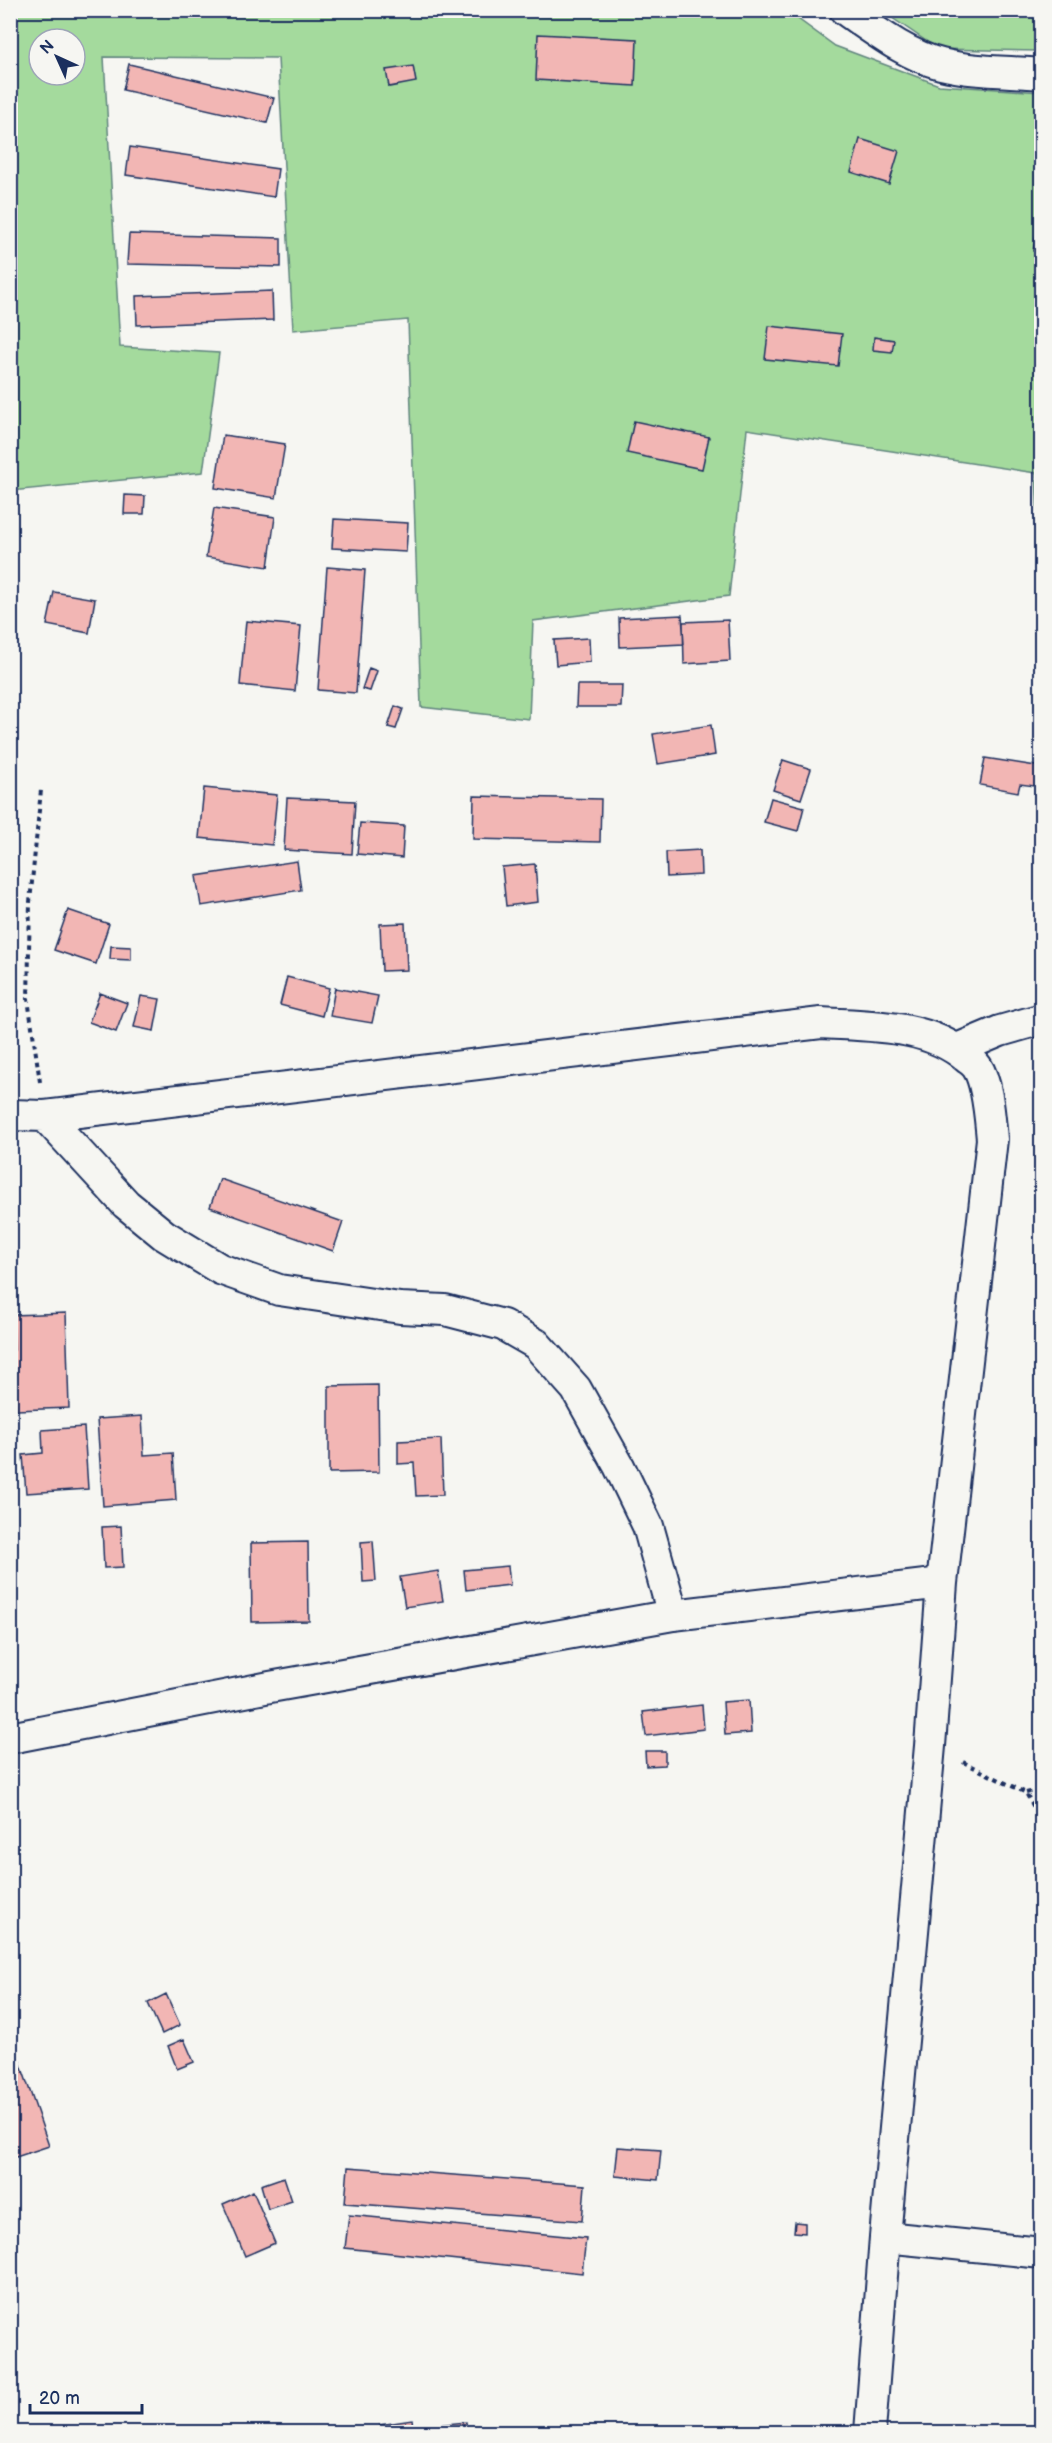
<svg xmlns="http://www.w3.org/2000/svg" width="1052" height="2443" font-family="'Balsamiq Sans',sans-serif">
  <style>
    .green { fill: #a4da9d; stroke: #60847e; stroke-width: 1.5; fill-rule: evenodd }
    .building { fill: #f2b6b4; stroke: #1b2f5e; stroke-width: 1.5 }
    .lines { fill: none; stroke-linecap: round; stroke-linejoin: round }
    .minor-casing { stroke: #1b2f5e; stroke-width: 34 }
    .path { stroke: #1b2f5e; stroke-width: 4; stroke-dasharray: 4.5 4.5; stroke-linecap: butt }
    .minor { stroke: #f6f6f2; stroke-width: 30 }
  </style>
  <rect width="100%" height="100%" fill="#f6f6f2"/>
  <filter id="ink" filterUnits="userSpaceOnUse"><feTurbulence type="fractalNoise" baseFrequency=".0167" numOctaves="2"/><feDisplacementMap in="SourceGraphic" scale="12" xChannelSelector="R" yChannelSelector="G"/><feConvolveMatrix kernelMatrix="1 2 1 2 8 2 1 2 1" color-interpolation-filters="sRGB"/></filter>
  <g filter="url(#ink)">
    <path class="green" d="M10,11H787L835,46L939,85L1041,92V591L1036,473L747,429L729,596L533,621L529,719L421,707L408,320L293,330L278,58L104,57L120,347L219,353L203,472L11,491ZM39,39H75V75H39Z
      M882,11H1041V51L938,49Z"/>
    <path class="building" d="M911,10H928L925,17Z
      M538,34L637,39L635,86L536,80Z
      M129,64L274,98L267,123L123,90Z
      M413,66L416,82L389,87L386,70Z
      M860,139L899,151L889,184L851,172Z
      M130,147L278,169L274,197L126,175Z
      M129,234L281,238V267L127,264Z
      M1036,236L1042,237V253L1033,251Z
      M272,291L273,320L137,325L136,296Z
      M769,326L842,334L838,366L765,359Z
      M874,337L894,340L892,352L873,350Z
      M634,421L709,437L702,469L627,453Z
      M223,435L285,444L276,498L215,488Z
      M125,495L145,496L144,514H124Z
      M214,508L275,517L268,567L206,557Z
      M334,519L408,523L406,552L332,548Z
      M327,567L365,570L356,693L318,690Z
      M54,592L95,599L89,633L47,625Z
      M682,615L684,644L620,647L619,618Z
      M728,620L730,661L684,664L683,622Z
      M246,621L301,626L295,691L240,685Z
      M589,638L590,662L556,665L554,640Z
      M369,668L377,671L370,691L362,689Z
      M577,685H622L621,707H576Z
      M395,706L403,709L396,729L388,727Z
      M711,725L715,755L658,764L653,734Z
      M985,758L1042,767V787L1020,784L1018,792L980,785Z
      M783,760L811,769L801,799L773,790Z
      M204,788L277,795L272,845L199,838Z
      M474,796L601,799L600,842L473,839Z
      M287,798L355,801L352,854L284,850Z
      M771,798L804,807L798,831L764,822Z
      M360,823L404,826L402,858L357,854Z
      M700,850L701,875L667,877L666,852Z
      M297,861L301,890L201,906L196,876Z
      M535,864L538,902L506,906L502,867Z
      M68,910L109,924L96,964L54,950Z
      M405,923L407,970L382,971L380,924Z
      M111,946L131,947V960L110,959Z
      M287,977L329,988L322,1016L280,1005Z
      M335,988L378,996L372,1023L330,1016Z
      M100,993L127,1003L116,1032L89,1022Z
      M141,996L160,999L154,1031L134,1027Z
      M220,1179L343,1222L333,1251L210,1207Z
      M66,1313L69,1408L16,1410L15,1391L10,1392V1350H14L13,1315Z
      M378,1385L379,1472L329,1473V1386Z
      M142,1416L144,1455L173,1453L176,1500L103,1506L97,1419Z
      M84,1427L88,1489L26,1493L23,1455L43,1453L42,1430Z
      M441,1439L443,1495L416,1496L414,1463L398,1464V1441Z
      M121,1526L123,1567L104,1568L102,1527Z
      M373,1541L376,1581L363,1582L361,1542Z
      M308,1542L309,1621L252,1622L251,1543Z
      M508,1566L510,1585L466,1590L464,1570Z
      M438,1571L443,1601L405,1607L400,1577Z
      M749,1700L751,1733L725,1735L723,1702Z
      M702,1705L704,1729L646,1736L643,1712Z
      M645,1751H665V1765L646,1766Z
      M166,1994L180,2025L162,2034L148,2003Z
      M184,2039L194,2062L177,2069L168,2046Z
      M13,2042L49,2146L10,2159V2043Z
      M618,2147L661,2150L658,2180L615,2176Z
      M348,2167L585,2185L582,2221L345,2203Z
      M284,2177L292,2201L268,2209L261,2185Z
      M253,2191L275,2243L245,2256L223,2204Z
      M349,2215L586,2238L582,2273L345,2248Z
      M795,2222L805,2223V2233L794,2232Z
      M412,2420L414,2432H381L380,2425Z
      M466,2422L467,2432H438L437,2425Z"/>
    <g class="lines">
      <g class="minor-casing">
        <path id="minor" d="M845,10C874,30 906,55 941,64C973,72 1008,71 1042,74
          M957,1049L1000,1031L1042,1019
          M10,1115L45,1116L821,1023C869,1026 928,1024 967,1058C970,1060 975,1064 977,1067C988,1083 990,1120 992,1139L942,1583L930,1746L885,2237L870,2432
          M45,1116L126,1204L164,1235L220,1269L279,1290L400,1308L445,1310L503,1325L536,1344L576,1389L619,1466L648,1526L673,1615
          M10,1738L270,1687L673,1615L942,1583
          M885,2237L1042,2253"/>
      </g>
      <path class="path" d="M40,1082L28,999L30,902L41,790
        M963,1762L1026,1793L1042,1822
        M1026,1793L1042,1789"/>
      <use href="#minor" class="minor"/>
    </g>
  </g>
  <rect width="1052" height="2443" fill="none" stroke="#f6f6f2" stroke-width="36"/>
  <rect x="18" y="18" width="1016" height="2407" fill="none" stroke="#1b2f5e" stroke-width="2" filter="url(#ink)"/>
  <g transform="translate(57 57) rotate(315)"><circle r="28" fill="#f6f6f2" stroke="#9ea6b7" stroke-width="1.5"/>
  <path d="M0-4.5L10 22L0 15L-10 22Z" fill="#1b2f5e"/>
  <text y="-9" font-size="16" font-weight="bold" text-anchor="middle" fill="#1b2f5e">N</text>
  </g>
  <path d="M30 2404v9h112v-9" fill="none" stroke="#1b2f5e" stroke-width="3"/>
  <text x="39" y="2404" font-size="18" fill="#1b2f5e" stroke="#f6f6f2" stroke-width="4.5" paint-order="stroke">20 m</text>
</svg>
